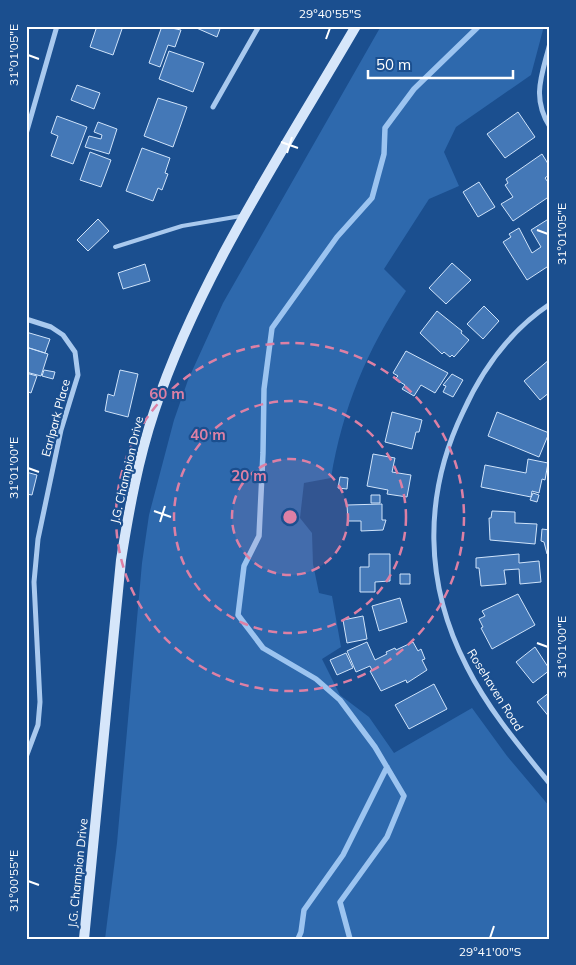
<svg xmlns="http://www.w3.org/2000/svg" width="576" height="965" font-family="Mulish,sans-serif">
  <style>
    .green { fill: #2e69ad }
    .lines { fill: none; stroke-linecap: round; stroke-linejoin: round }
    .stream { stroke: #9cc4f0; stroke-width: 5.5 }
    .building { fill: #4478b7; stroke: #cfe3fa }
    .service { stroke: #a9c9ee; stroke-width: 4 }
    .minor { stroke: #a9c9ee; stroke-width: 5 }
    .secondary { stroke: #d6e6fa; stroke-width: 10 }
    .ticks { fill: none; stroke: #fff; stroke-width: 2 }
    .ring { fill: none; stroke: #dd80a5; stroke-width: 2.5; stroke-dasharray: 9 6 }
    .labels { text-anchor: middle; stroke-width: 4.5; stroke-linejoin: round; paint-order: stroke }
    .street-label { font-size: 12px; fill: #fff; stroke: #1b4f8f }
    .centre { fill: #dd80a5; stroke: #1b4f8f; stroke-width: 2.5 }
    .ring-label { font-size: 15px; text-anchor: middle; font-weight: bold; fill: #dd80a5; stroke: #1b4f8f; stroke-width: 4.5; stroke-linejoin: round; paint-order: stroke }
    .neatline { fill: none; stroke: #fff; stroke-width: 2 }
    .ticks-label { font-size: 12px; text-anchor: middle; fill: #fff }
  </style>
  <rect width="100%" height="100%" fill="#1b4f8f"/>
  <path class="green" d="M381,26H544L531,75L456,127L444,152L459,186L429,199L384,269L406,291C366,352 343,407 331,478L304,483L300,518L312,533L313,564L319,593L332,596L341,647L322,659L340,695L369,717L394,753L472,708L507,756L550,807V939H105L117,843L142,563L149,515L174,420L188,380L223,303Z"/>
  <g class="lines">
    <path class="stream" d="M298,939L301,932L304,910L343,855L387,767
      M350,939L340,902L387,837L404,796L375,747L340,700L316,679L263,648L238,615L244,566L259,536L263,453L264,389L272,328L337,237L372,198L384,154L385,128L414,89L479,26"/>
  </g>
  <path class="building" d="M97,26H123L113,55L90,47Z
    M162,26L181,30L175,47L168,45L160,67L149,63Z
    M192,26H221L217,37Z
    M169,51L204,63L193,92L159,79Z
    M77,85L100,93L94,109L71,100Z
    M158,98L187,107L173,147L144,136Z
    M518,112L535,137L505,158L487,134Z
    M57,116L87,127L73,164L51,156L58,136L51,133Z
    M98,122L117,129L109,154L85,147L89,136L101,139L102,135L94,132Z
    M142,148L170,158L165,173L168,174L162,190L158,188L153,201L126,191Z
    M90,152L111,160L101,187L80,180Z
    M542,154L550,167V174L545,178L550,185V196L513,221L501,204L513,197L505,185L508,183L506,179Z
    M479,182L495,207L478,217L463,192Z
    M550,218V265L527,280L503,242L511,237L509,234L519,228L532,253L541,247L531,230Z
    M98,219L109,231L88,251L77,240Z
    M452,263L471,280L446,304L429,288Z
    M145,264L150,281L123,289L118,273Z
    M484,306L499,321L483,339L467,324Z
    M437,311L462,331L461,333L469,340L454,357L452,355L450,357L444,352L442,354L420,333Z
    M26,332L50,339L45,353L26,347Z
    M26,347L48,354L41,376L26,372Z
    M406,351L448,373L435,393L421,385L414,396L402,389L405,385L395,379L398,376L393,373Z
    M550,359V392L540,400L524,381Z
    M44,370L55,372L53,379L42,376Z
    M120,370L138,374L128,417L105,411L108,394L114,396Z
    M26,373L37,376L31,393L26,391Z
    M452,374L463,380L453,397L443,392L446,386L443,385Z
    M392,412L422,420L419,432H416L412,449L385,442Z
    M497,412L549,433L539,457L488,436Z
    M373,454L395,458L392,472L411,475L407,497L387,494L388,490L367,486Z
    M528,459L548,463L545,480L542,479L539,493L532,491L531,497L481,487L485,465L526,473Z
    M26,472L37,475L32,495L26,494Z
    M340,477L348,478L347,489L338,488Z
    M533,493L539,495L537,502L530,500Z
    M371,495H380V503H371Z
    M382,504V520H386L383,530L361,531V521H348L347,505Z
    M492,511L515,512V523L537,524L535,544L490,540L489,518H491Z
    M542,529L550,530V553L547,554L544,542L541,541Z
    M369,554H390V581L375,582V592H360V567H369Z
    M519,554V563L539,561L541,582L520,584L519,569L504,570L506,584L481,586L479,568H476V558Z
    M400,574H410V584H400Z
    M518,594L535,625L492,649L481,628L483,627L479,619L485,616L482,611Z
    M400,598L407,622L379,631L372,606Z
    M363,616L367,639L347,643L343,620Z
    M367,642L375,660L387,654L386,652L395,648L396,650L413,642L418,651L421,649L425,659L422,660L427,670L407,683L406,680L381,691L370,671L372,670L370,666L356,672L347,651Z
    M535,647L550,670L533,683L516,662Z
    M346,653L353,668L337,675L330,660Z
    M434,684L447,709L409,729L395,705Z
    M550,692V718L537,702Z"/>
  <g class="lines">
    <path class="service" d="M115,247L182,226L241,216"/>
    <path class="minor" d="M550,43C542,75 531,97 550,127
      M213,107L259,26
      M26,134L57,26
      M550,304C511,330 482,370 463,412C423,495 424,584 467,667C488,709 520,747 550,784
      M26,319L51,327L63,335L75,352L78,375L61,430L38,539L34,582L40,702L38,725L26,757"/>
    <path class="secondary" d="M84,939L121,560C129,510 138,460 154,412C198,278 285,148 356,26"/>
  </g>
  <path class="ticks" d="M326,39L330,28M28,55L39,59M281,142L298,148M287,153L292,137M537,230L548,234M28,468L39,472M154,511L171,517M160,522L165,506M537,643L548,647M28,881L39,885M490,938L494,926"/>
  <circle cx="290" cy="517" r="58" fill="#dd80a5" fill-opacity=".12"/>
  <g class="ring">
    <circle cx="290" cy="517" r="58"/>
    <circle cx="290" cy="517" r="116"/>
    <circle cx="290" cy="517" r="174"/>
  </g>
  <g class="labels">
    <g class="street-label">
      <text transform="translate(56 418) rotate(-75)" y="4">Earlpark Place</text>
      <text transform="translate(127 470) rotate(-77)" y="4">J.G. Champion Drive</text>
      <text transform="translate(495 690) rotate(58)" y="4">Rosehaven Road</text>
      <text transform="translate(78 873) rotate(-84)" y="4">J.G. Champion Drive</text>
    </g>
  </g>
  <circle cx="290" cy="517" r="8" class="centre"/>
  <g class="ring-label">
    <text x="167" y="399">60 m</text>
    <text x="208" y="440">40 m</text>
    <text x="249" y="481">20 m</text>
  </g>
  <rect width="576" height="965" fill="none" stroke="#1b4f8f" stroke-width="55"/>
  <path d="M368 70v8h145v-8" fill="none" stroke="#ffffff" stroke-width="2.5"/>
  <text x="376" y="70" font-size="15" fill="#ffffff" stroke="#1b4f8f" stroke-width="4" paint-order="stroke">50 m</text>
  <rect x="28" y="28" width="520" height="910" class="neatline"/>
  <g class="ticks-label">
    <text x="330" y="18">29°40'55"S</text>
    <text transform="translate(14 55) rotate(-90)" y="4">31°01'05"E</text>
    <text transform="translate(562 234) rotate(-90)" y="4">31°01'05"E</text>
    <text transform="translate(14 468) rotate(-90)" y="4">31°01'00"E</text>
    <text transform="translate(562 647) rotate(-90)" y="4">31°01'00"E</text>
    <text transform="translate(14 881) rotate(-90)" y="4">31°00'55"E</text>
    <text x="490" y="956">29°41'00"S</text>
  </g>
</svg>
